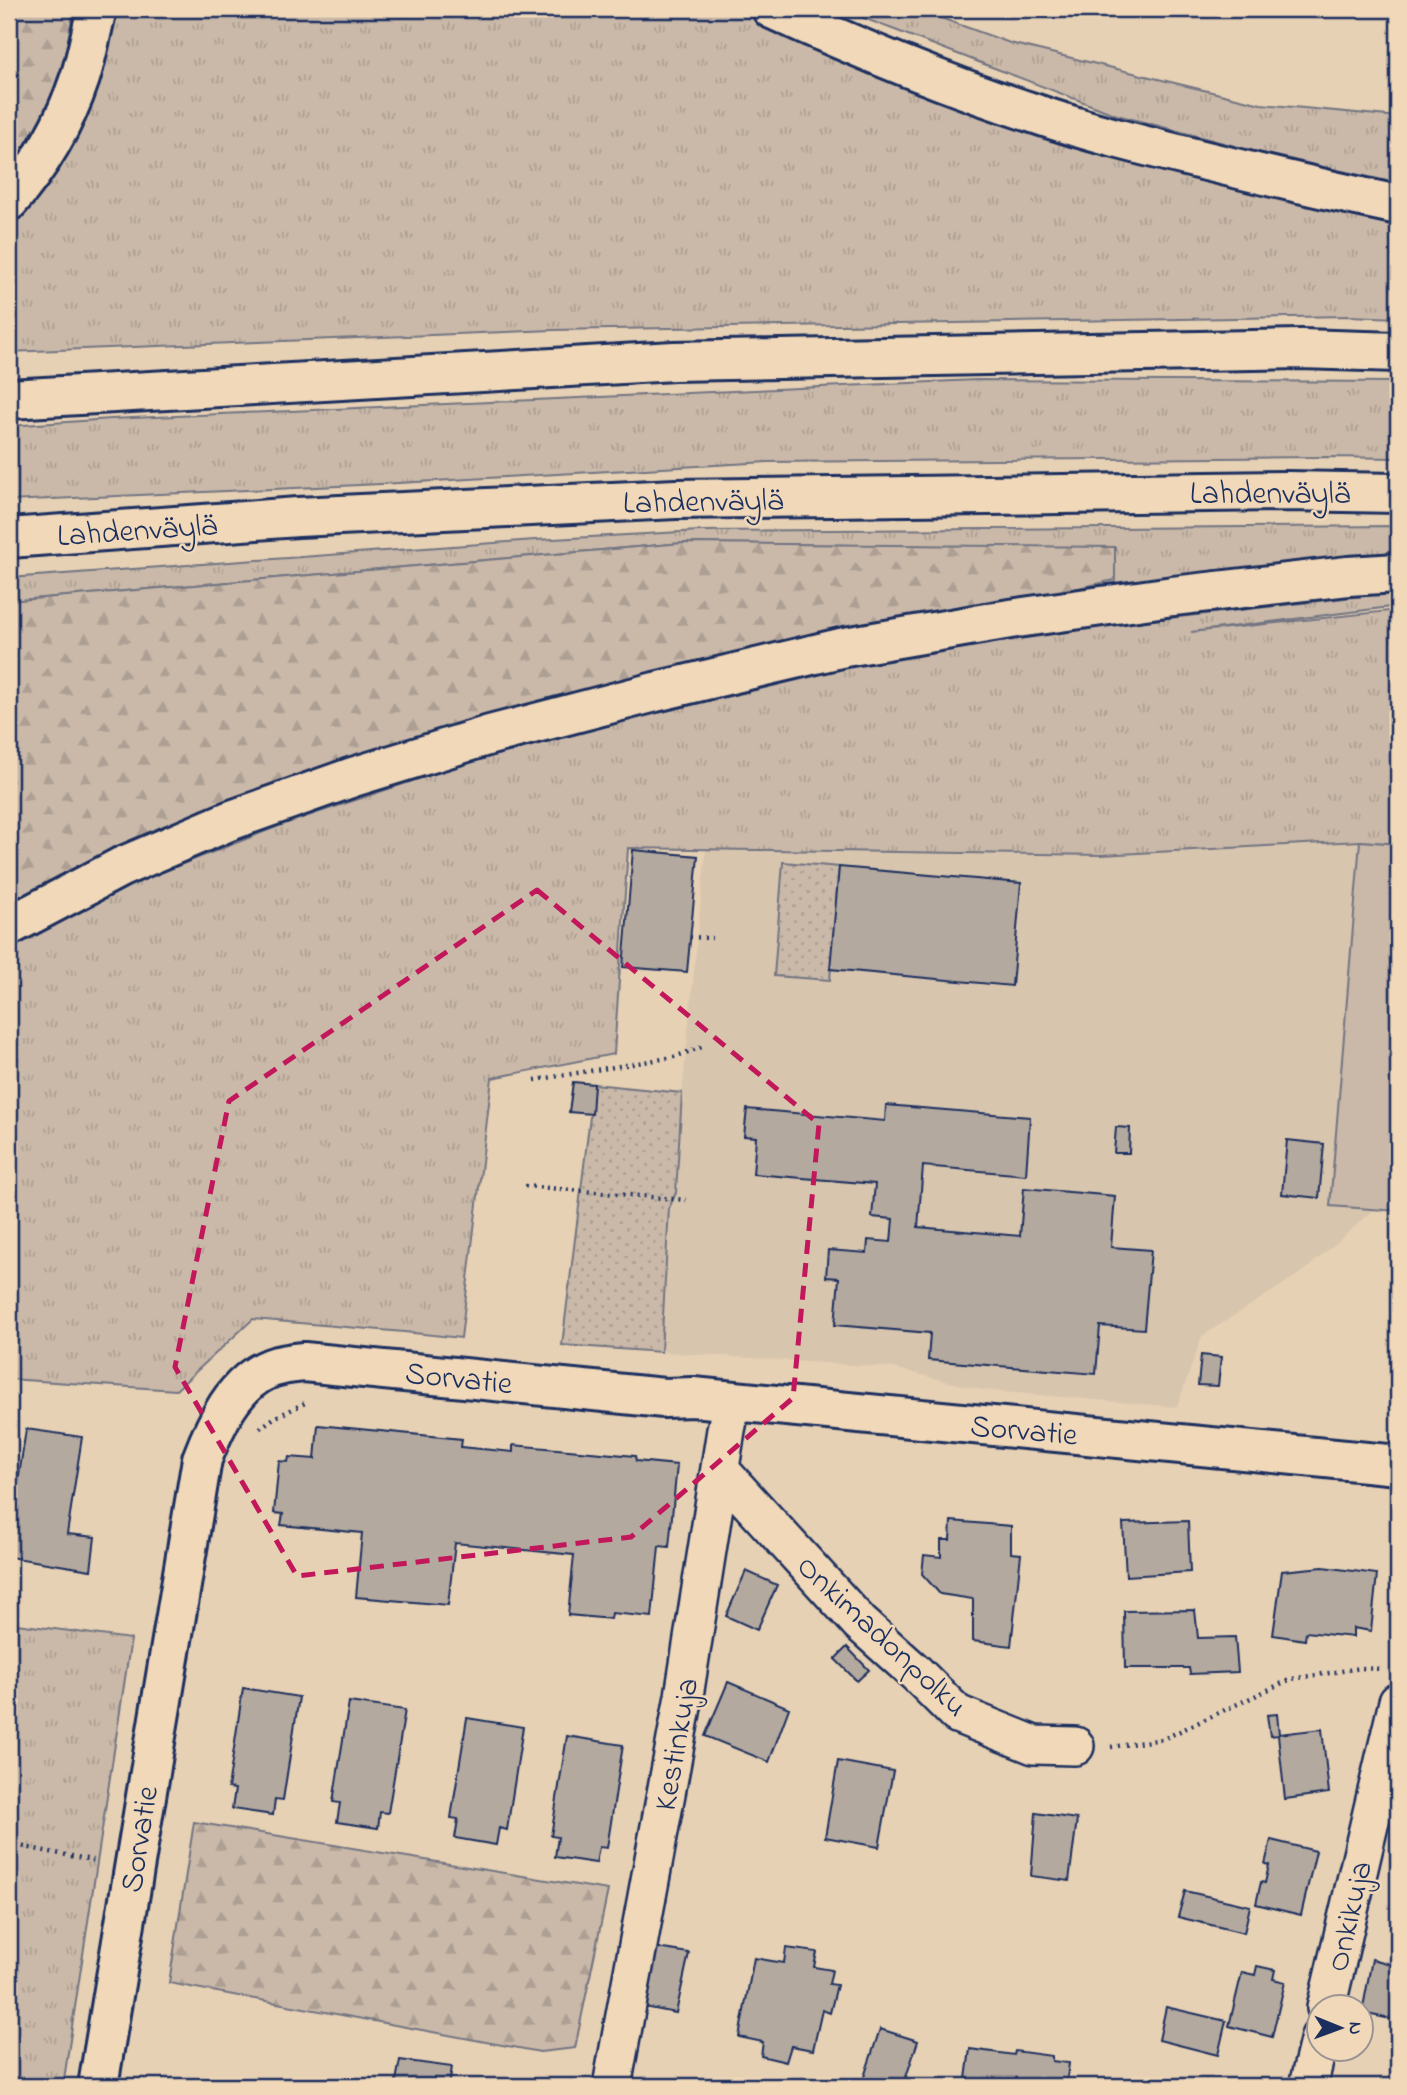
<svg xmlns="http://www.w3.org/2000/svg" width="1407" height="2095" font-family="'Indie Flower',sans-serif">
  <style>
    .built { fill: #d8c5ae }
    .grass { fill: url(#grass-tufts); stroke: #727483; stroke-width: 2 }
    .forest { fill: url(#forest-firs); stroke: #727483; stroke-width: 2 }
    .park { fill: url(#park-dots); stroke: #727483; stroke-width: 2 }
    .garden { fill: #cab9a8; stroke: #727483; stroke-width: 2 }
    .building { fill: #b4a99f; stroke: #1b2f5e; stroke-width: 2 }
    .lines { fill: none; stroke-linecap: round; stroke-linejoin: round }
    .street-casing { stroke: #1b2f5e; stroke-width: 42 }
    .secondary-casing { stroke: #1b2f5e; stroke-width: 44 }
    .highway-casing { stroke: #1b2f5e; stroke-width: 44 }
    .path { stroke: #1b2f5e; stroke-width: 4.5; stroke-dasharray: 2 5; stroke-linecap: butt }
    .street { stroke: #f0d8b8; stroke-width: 37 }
    .secondary { stroke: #f0d8b8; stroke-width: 38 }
    .highway { stroke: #f0d8b8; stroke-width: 38 }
    .marked { fill: none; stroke: #c2185b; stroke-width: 5; stroke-dasharray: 14 9; stroke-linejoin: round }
    .labels { text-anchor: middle; stroke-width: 5; stroke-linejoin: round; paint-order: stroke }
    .street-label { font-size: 32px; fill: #1b2f5e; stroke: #f0d8b8 }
  </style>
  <defs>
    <pattern id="grass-tufts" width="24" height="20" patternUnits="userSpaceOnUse" patternTransform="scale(1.75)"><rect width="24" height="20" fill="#cab9a8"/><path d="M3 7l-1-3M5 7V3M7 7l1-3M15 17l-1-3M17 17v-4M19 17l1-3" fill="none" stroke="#ad9f93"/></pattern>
    <pattern id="forest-firs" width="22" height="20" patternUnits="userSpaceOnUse" patternTransform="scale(1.75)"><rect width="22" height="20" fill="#cab9a8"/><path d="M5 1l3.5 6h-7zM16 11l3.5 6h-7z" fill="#ad9f93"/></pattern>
    <pattern id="park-dots" width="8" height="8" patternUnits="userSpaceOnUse" patternTransform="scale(1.75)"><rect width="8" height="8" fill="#cab9a8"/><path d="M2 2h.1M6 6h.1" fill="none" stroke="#ad9f93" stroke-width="1.8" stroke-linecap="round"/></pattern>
  </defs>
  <rect width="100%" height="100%" fill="#e7d1b4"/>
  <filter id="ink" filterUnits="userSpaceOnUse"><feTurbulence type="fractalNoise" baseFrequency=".0143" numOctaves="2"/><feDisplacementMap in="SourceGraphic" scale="14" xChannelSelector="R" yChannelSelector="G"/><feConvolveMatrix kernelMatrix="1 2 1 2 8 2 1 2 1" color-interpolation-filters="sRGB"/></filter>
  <g filter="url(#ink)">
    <path class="built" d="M1360,841L1398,844V1211L1375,1209L1304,1271L1202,1336L1177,1407L981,1390L894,1368L562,1345L594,1084L682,1093L706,849L1101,855Z"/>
    <path class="grass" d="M112,9H748L829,52L1398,220V318L1349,316L553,330L9,352V224L37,197Z
      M840,9H916L1010,43L1261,104L1398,117V184L1323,169L1117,115Z
      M976,380L1398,382V458L1325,457L768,462L381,484L9,501V426L111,419Z
      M1398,526V556L970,611L1115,548L683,543L9,601V578L535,540L700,531Z
      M1398,592V606L1191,632L1398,610V844L1360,841L1101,855L628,848L614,1054L492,1078L461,1338L404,1332L253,1319L176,1390L9,1379V950L114,891L284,824L460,765L722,694L890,658L1035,630L1117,624Z
      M9,1623L131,1639L63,2086H9Z"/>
    <path class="forest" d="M9,9H74L64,60L41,125L9,167Z
      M683,543L1115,547V580L456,723L282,782L157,829L9,907V601Z
      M194,1822L608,1890L575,2048L540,2052L169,1983Z"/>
    <path class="park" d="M783,862L839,867L830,980L774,976Z
      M594,1084L682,1093L676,1193L669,1208L661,1352L562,1345Z"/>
    <path class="garden" d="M1360,841L1398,844V1211L1330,1206Z"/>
    <path class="building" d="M633,850L698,856L687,972L623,967Z
      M839,867L1021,883L1012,986L830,969Z
      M573,1082L594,1084L592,1114L569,1112Z
      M886,1105L1030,1117L1026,1175L923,1166L918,1227L1020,1236L1024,1188L1115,1196L1111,1247L1151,1250L1144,1329L1100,1326L1096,1374L928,1360L930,1333L835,1325L839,1278L826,1277L828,1250L867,1253L868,1240L891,1242L893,1219L872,1217L875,1184L753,1174L756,1137L744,1136L747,1109L885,1121Z
      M1116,1127L1130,1128L1129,1153H1114Z
      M1287,1140L1324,1144L1319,1198L1282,1194Z
      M1201,1355L1221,1357L1218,1386L1198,1385Z
      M318,1425L462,1439L461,1447L513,1452V1445L635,1456L636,1461L677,1465L669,1547L659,1546L652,1617L612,1613L611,1619L568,1615L574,1555L455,1543L448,1605L356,1597L362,1533L281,1525L283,1514L274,1513L279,1461L288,1462L289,1457L315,1459Z
      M26,1429L82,1437L67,1534L95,1537L91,1570L9,1557V1543Z
      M951,1521L1011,1526V1553L1021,1554L1011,1646L973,1641V1599L940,1594L922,1574L924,1555L941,1557V1540H950Z
      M1188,1521L1190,1572L1126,1576L1123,1523Z
      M1323,1567L1377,1574L1371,1631L1353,1628V1637L1306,1632L1305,1640L1273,1635L1282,1571Z
      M746,1571L777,1585L757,1630L726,1616Z
      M1195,1610L1198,1638L1235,1637L1238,1672L1190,1674L1189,1668H1125L1124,1611Z
      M847,1647L869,1670L857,1681L835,1659Z
      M728,1682L789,1708L769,1762L705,1736Z
      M243,1688L299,1697L283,1800L275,1799L273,1815L232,1809L235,1789L228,1788Z
      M349,1702L405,1710L388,1813L380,1812L378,1828L337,1822L340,1803L333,1802Z
      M1277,1714L1279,1734L1322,1729L1329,1793L1285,1799L1278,1735L1270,1736L1267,1715Z
      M467,1718L523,1727L507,1830L499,1828L496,1845L455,1838L458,1819L451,1818Z
      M567,1736L623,1745L607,1848L599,1847L596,1863L555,1857L558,1837L551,1836Z
      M838,1761L893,1771L879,1847L825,1837Z
      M1036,1813L1077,1819L1069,1881L1031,1876Z
      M1271,1840L1316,1851L1301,1915L1256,1904L1261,1882L1265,1883L1269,1865L1265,1864Z
      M1185,1891L1250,1906L1244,1933L1178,1917Z
      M644,1946L689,1953L676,2013L634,2005Z
      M786,1948L817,1952L814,1967L832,1970L829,1984L837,1985L830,2013L822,2010L813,2050L791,2046L786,2062L761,2056L763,2042L739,2037L754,1958L784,1963Z
      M1372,1959L1398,1966V1992L1391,2019L1362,2013Z
      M1257,1966L1275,1970L1273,1979L1285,1982L1272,2037L1229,2026L1242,1972L1255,1975Z
      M1166,2007L1226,2021L1218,2055L1159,2040Z
      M880,2029L918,2041L903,2086H861Z
      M970,2049L1014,2055L1015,2051L1052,2056V2061L1069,2063L1066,2086H965Z
      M400,2060L452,2067L449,2086H395Z"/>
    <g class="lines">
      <g class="street-casing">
        <path id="street" d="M720,1470L860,1623L916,1673L957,1714L1034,1745L1075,1746
          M1326,2008L1398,1702
          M612,2086L684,1696L726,1430L732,1401
          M1308,2086L1320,2037"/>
      </g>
      <g class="secondary-casing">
        <path id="secondary" d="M98,2086L202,1459C215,1425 234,1382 271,1368C282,1364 293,1363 304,1362L664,1398L693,1397L1398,1465"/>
      </g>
      <g class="highway-casing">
        <path id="highway" d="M772,9C857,48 944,84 1033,113C1088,132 1145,146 1202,160C1267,176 1332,191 1398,205
          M9,201C40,166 65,123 80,78C87,56 91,32 97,9
          M9,399L674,361L1301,349L1398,352
          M9,538L298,517L676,499L1287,491L1398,493
          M9,926L121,867L229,821L353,777L490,735L655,692L845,647L1010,619L1173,596L1348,576L1398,573"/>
      </g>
      <path class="path" d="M690,937L712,938
        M535,1080L674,1057L702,1047
        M525,1186L686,1200
        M260,1428L274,1418L307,1402
        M1111,1747L1163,1739L1291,1679L1361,1668L1381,1669
        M9,1844L97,1861"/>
      <use href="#street" class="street"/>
      <use href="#secondary" class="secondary"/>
      <use href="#highway" class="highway"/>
    </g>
  </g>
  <path class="marked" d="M537,890L819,1124L793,1398L631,1537L297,1576L175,1367L229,1101Z"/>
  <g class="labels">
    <g class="street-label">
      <text x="1270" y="503">Lahdenväylä</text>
      <text transform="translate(703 500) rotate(-1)" y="11">Lahdenväylä</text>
      <text transform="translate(137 529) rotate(-4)" y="11">Lahdenväylä</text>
      <text transform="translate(459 1377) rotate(6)" y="11">Sorvatie</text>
      <text transform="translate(1024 1429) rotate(5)" y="11">Sorvatie</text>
      <text transform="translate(883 1635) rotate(43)" y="11">Onkimadonpolku</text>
      <text transform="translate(675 1744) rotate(-80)" y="11">Kestinkuja</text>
      <text transform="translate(138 1839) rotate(-81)" y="11">Sorvatie</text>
      <text transform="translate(1348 1916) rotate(-77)" y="11">Onkikuja</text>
    </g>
  </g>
  <rect width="1407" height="2095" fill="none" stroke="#f0d8b8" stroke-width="35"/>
  <rect x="18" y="18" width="1372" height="2060" fill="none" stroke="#1b2f5e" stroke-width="2.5" filter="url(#ink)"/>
  <g transform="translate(1340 2028) rotate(91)"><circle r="33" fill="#f0d8b8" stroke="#9b9494" stroke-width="2"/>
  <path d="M0-5L12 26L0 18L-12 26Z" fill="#1b2f5e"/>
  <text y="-10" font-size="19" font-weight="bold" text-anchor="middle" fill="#1b2f5e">N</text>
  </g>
</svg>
